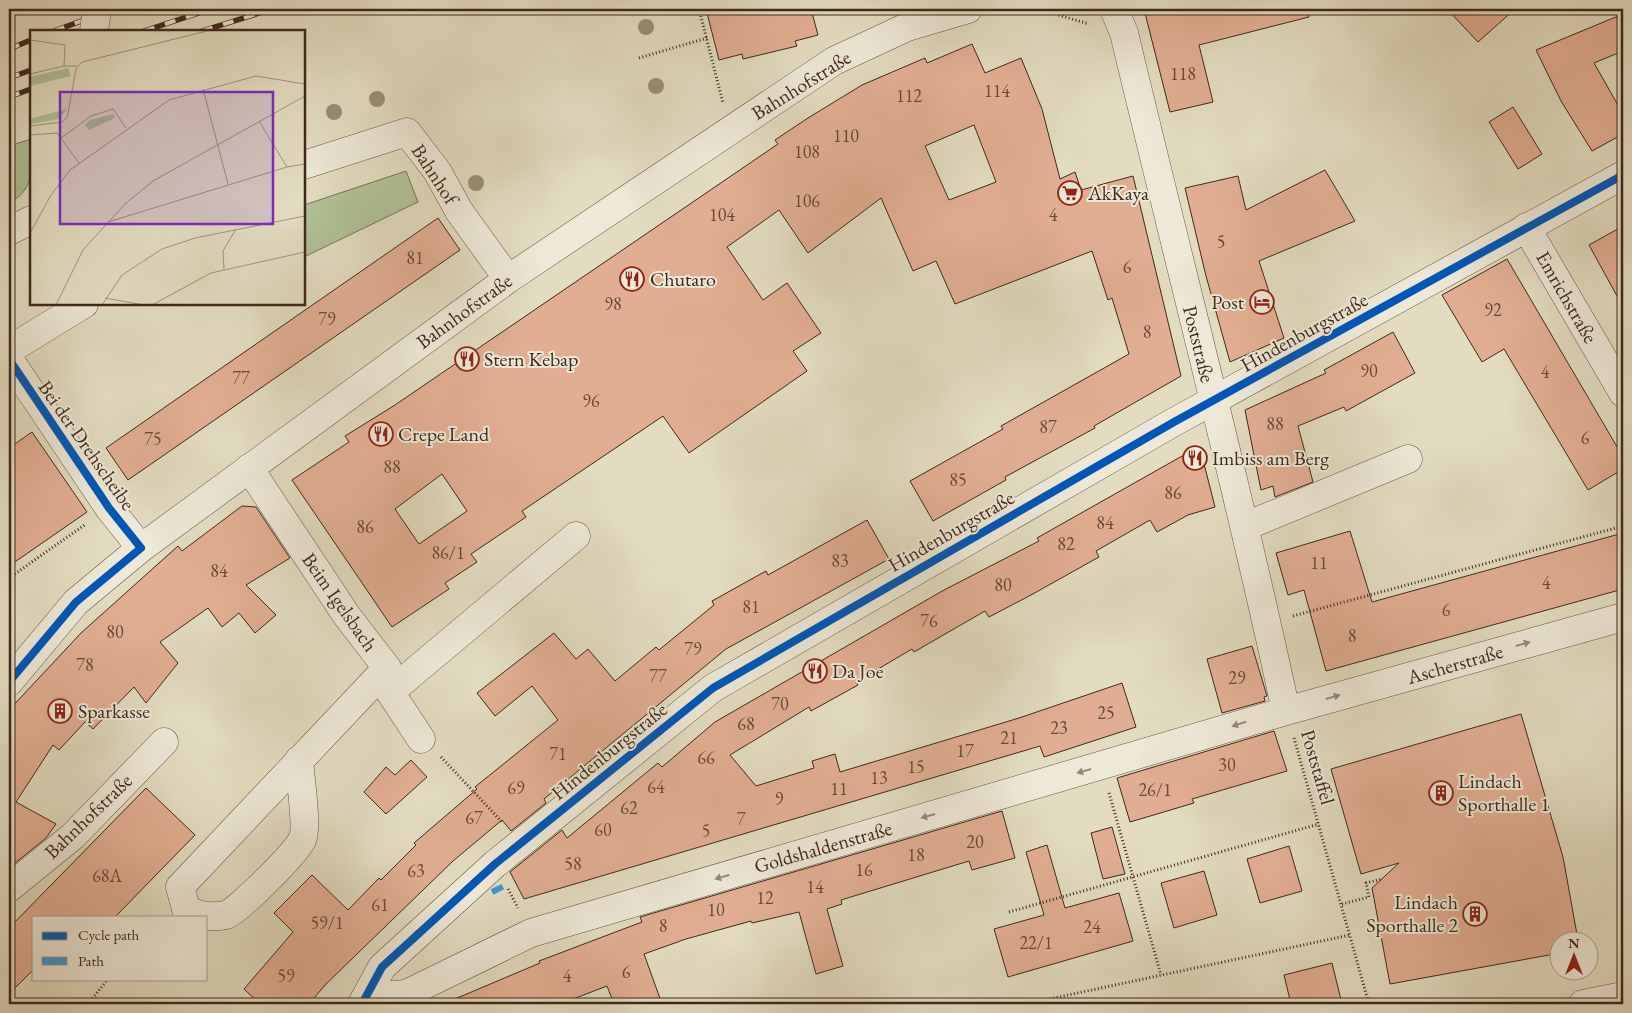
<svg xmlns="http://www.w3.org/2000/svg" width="1632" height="1013" font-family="'EB Garamond',serif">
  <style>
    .green { fill: #b0c196; stroke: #78745a }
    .building { fill: #e2ae93; stroke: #40281d; fill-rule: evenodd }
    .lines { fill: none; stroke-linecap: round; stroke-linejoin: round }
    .minor-casing { stroke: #695546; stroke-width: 29 }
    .path { stroke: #40281d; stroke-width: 3; stroke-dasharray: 1 2.5; stroke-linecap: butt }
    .minor { stroke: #ede8d7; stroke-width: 28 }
    .rail-casing { stroke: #40281d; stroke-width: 5.5 }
    .rail { stroke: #ede8d7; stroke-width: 4; stroke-dasharray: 11; stroke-linecap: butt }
    .minor-bridge-casing { stroke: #695546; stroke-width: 29; stroke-linecap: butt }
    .minor-bridge { stroke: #ede8d7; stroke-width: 28 }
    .quiet { stroke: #3f96d5; stroke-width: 6; stroke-dasharray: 12 6; stroke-linecap: butt }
    .cycleway-casing { stroke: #ede8d7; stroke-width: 11 }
    .cycleway { stroke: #0057b8; stroke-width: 8 }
    .tree { fill: #998e77 }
    .oneway { fill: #96887a }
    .labels { text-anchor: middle; stroke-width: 4; stroke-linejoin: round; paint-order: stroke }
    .number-label { font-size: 18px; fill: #684a3a }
    .street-label { font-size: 20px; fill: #40281d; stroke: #ede8d7 }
    .poi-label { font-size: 20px; fill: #40281d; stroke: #ede8d7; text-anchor: start }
    .inset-road { fill: none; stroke: #a2947f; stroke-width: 1 }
    .view { fill: #7b2cbf; fill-opacity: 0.15; stroke: #7b2cbf; stroke-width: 2.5 }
    .inset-edge { fill: none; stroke: #40281d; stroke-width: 2.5 }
  </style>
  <rect width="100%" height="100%" fill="#e3dcc1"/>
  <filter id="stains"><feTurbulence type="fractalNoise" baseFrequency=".004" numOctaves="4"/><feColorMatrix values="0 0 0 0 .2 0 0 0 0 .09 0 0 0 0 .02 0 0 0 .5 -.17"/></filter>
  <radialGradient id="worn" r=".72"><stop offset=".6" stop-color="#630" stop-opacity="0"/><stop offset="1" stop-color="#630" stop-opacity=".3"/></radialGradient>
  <path class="green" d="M31,139C31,165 36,190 9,203V146Z
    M406,171L418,202L304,257V205Z"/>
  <path class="building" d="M706,9H811L818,35L795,41L797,46L743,59L742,54L719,60Z
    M1144,9H1308L1309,17L1199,45L1213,102L1170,112Z
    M1447,9H1515L1478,42Z
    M1623,14V51L1594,63L1623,114V134L1592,151L1561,101L1536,50Z
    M972,44L985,73L1021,58L1042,109L1060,179L1075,172L1081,190L1133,176L1181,376L1094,426L1095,428L1005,477L1006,480L933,521L910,481L1003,429L1001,426L1129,354L1112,298L1108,300L1092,251L955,304L936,261L913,271L881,198L808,253L779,210L727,247L763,300L787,283L821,333L793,351L807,371L689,453L663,416L522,511L526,517L471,554L477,562L445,583L449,589L392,627L292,480L349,442L345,436L395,405L778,144L775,140L808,118L862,85L925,58L927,63ZM974,125L996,182L949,200L925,146ZM442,474L467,511L419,544L395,509Z
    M1513,107L1542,154L1518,169L1489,122Z
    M1325,170L1355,221L1259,261L1284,338L1230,362L1206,276L1185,188L1238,176L1246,210Z
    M438,218L460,250L128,480L106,448Z
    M1623,226V307L1589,245Z
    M1507,259L1623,457V469L1588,490L1504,349L1482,362L1442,295Z
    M1393,332L1415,373L1346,411L1344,407L1298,426L1313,482L1275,497L1273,486L1261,490L1245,410L1326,373L1324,370Z
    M32,432L87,512L9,566V448Z
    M1191,451L1202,456L1215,507L1188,515L1157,532L1150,520L1096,551L1099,557L1031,595L989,617L985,611L914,652L912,649L856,682L858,685L811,711L809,707L730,755L756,786L814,768L812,761L835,754L840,772L1019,718L1122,683L1136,727L1044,757L1040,746L524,899L510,872L562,830L567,838L658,763L662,767L715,722L944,590L1039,541L1037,538Z
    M242,506L256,507L290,558L246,585L276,615L255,633L239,613L222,627L208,608L160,642L178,663L146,703L134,687L93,729L85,722L59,750L53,745L16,802L56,824L46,838L9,868V710L81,633L178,546L182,551Z
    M867,520L889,559L726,649L544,799L546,803L511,831L502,820L453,861L326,984L309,1004H260L244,989L293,932L274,913L312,875L348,910L379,878L381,880L416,845L414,843L477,789L475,787L558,720L532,686L495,716L477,693L554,633L576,659L588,649L615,681L656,647L659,650L714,605L712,601L766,571L768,575Z
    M1350,531L1372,602L1623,533V589L1326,671L1304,590L1288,595L1276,553Z
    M1252,646L1267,696L1264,697L1265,701L1222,713L1207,659Z
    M1521,714L1563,857L1578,940H1560V953L1390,984L1372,888L1399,863L1361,874L1331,769Z
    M1274,731L1287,771L1192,799L1194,803L1130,822L1117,778Z
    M411,760L427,777L386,814L364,792L386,767L395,775Z
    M146,788L195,835L115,917H34V969L9,994V928Z
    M1002,811L1015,858L972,870L969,861L841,900L842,904L827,909L843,966L816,974L799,912L752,923L751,921L686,939L644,954L662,1004H614L607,986L560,1004H443L540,963L539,961L642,922L640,917Z
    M1112,827L1125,874L1103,879L1091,833Z
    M1047,845L1065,908L1119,893L1133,941L1008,977L994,929L1044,915L1026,852Z
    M1289,846L1302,891L1260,903L1247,859Z
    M1204,871L1217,915L1174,928L1161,883Z
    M1332,963L1342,1004H1291L1284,975Z"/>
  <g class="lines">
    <g class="minor-casing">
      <path id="minor" d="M1114,9L1124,33C1178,259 1237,484 1286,711
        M304,165L407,132L437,171L459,211L508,279
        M1526,227L1623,393
        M9,231L31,220
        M9,350L84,304
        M9,359L109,508L141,548
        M249,468L347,616L387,668L390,692L421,739
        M1246,526L1408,459
        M9,682L76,602L141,548L508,279L834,61L907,27L968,9
        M390,692L576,536
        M299,760C300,775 308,829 302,840C295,854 238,911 226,915C211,918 198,916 186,909L180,887L387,668
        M9,888L73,836L164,742
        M367,997L406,994L531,933L1286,711L1623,617
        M362,1004L382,967L495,864L713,688L1174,422L1623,175
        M1583,1004L1623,996"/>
    </g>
    <path class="path" d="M699,9L723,103
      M1056,9L1058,15L1089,24
      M639,58L707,38
      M9,578L86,524
      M1293,616L1623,526
      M1294,738L1369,1004
      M441,757L502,822
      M1109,793L1161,975
      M508,889L518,908
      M1342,904L1369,897L1366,883L1382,879
      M1009,912L1319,824
      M88,1004L108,979
      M1026,1004L1350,935"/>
    <use href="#minor" class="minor"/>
    <g class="rail-casing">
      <path id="rail" d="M9,13L28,9
        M54,31L114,9
        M144,31L211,9
        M202,31L272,9
        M9,49L31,40
        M9,78L31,70
        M9,97L31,89"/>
    </g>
    <use href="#rail" class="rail"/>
    <g class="minor-bridge-casing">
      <path id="minor-bridge" d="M94,31L97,9"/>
    </g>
    <use href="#minor-bridge" class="minor-bridge"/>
    <path class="quiet" d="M492,892L506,885"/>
    <g class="cycleway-casing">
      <path id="cycleway" d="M9,359L109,508L141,548L76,602L9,682
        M362,1004L382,967L495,864L713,688L1174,422L1623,175"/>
    </g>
    <use href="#cycleway" class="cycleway"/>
  </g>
  <g class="tree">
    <circle cx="646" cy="27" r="8"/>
    <circle cx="656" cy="86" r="8"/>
    <circle cx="377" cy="99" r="8"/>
    <circle cx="334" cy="112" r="8"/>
    <circle cx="476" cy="183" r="8"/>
  </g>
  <defs><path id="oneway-solid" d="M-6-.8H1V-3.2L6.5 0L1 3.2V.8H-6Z" transform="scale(1.25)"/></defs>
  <g class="oneway">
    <use href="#oneway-solid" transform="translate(1523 644) rotate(-16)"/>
    <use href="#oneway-solid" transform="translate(1333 697) rotate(-16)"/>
    <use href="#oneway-solid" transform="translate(1239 724) rotate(163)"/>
    <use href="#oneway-solid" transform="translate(1084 771) rotate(164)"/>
    <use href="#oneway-solid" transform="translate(928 816) rotate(164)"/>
    <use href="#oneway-solid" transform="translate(722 877) rotate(164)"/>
  </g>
  <defs>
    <g id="supermarket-ring" transform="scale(1.25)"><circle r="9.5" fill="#ede8d7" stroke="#8f2418" stroke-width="1.5"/><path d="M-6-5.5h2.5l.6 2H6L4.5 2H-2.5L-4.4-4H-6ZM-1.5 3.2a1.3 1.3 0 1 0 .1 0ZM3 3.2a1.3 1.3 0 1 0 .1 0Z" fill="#8f2418"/></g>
    <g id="restaurant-ring" transform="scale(1.25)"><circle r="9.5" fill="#ede8d7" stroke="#8f2418" stroke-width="1.5"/><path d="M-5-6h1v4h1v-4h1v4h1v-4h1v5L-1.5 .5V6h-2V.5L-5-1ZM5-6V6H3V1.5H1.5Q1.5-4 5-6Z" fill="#8f2418"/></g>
    <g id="hotel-ring" transform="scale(1.25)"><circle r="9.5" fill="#ede8d7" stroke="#8f2418" stroke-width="1.5"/><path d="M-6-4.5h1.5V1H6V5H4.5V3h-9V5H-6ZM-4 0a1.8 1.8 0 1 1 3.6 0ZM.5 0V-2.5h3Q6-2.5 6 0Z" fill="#8f2418"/></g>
    <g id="building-ring" transform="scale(1.25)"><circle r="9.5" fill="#ede8d7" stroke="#8f2418" stroke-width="1.5"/><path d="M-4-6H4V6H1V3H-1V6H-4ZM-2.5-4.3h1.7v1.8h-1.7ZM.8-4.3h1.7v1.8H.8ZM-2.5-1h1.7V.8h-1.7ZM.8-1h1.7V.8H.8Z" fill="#8f2418"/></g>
  </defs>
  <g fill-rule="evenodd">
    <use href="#supermarket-ring" x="1070" y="193"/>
    <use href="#restaurant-ring" x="632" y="279"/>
    <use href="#hotel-ring" x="1262" y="302"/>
    <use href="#restaurant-ring" x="467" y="359"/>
    <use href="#restaurant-ring" x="381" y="434"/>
    <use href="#restaurant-ring" x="1195" y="458"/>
    <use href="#restaurant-ring" x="815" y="671"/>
    <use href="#building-ring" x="60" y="711"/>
    <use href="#building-ring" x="1441" y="793"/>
    <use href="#building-ring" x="1475" y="914"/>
  </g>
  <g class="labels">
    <g class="number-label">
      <text x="1183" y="80">118</text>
      <text x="997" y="97">114</text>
      <text x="909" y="102">112</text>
      <text x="846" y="142">110</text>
      <text x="807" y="158">108</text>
      <text x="807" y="207">106</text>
      <text x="722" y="221">104</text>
      <text x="1053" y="221">4</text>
      <text x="1221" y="248">5</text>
      <text x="415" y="264">81</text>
      <text x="1127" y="273">6</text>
      <text x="613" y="310">98</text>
      <text x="1493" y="316">92</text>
      <text x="327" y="325">79</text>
      <text x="1147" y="338">8</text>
      <text x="1369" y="377">90</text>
      <text x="1545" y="378">4</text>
      <text x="241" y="384">77</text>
      <text x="591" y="407">96</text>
      <text x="1275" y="430">88</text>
      <text x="1048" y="433">87</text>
      <text x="1585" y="444">6</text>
      <text x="153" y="445">75</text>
      <text x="392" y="473">88</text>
      <text x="958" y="486">85</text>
      <text x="1173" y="499">86</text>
      <text x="1105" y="529">84</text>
      <text x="365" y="533">86</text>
      <text x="1066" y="550">82</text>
      <text x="448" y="559">86/1</text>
      <text x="840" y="567">83</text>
      <text x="1319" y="569">11</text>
      <text x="219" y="577">84</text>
      <text x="1546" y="589">4</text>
      <text x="1003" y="591">80</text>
      <text x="751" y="613">81</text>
      <text x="1446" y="616">6</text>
      <text x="929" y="627">76</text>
      <text x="115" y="638">80</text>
      <text x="1352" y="642">8</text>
      <text x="693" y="655">79</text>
      <text x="85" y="671">78</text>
      <text x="658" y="682">77</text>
      <text x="1237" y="684">29</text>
      <text x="780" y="710">70</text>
      <text x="1106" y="719">25</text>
      <text x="746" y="730">68</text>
      <text x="1059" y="734">23</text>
      <text x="1009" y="744">21</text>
      <text x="965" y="757">17</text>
      <text x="558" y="760">71</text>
      <text x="706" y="764">66</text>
      <text x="1227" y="771">30</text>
      <text x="916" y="773">15</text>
      <text x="879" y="784">13</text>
      <text x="656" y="793">64</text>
      <text x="516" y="794">69</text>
      <text x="839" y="795">11</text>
      <text x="1155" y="796">26/1</text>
      <text x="779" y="805">9</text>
      <text x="629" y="814">62</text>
      <text x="474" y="824">67</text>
      <text x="741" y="825">7</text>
      <text x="603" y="836">60</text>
      <text x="706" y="837">5</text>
      <text x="975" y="848">20</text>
      <text x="916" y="861">18</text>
      <text x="573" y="870">58</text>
      <text x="864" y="876">16</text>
      <text x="416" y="877">63</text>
      <text x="107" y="882">68A</text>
      <text x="815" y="893">14</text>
      <text x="765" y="904">12</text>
      <text x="380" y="911">61</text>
      <text x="716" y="916">10</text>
      <text x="327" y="929">59/1</text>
      <text x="663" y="932">8</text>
      <text x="1092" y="933">24</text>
      <text x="1036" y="949">22/1</text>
      <text x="626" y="978">6</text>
      <text x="286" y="982">59</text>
      <text x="567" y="982">4</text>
    </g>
    <g class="street-label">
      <text transform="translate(801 85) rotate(-32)" y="7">Bahnhofstraße</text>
      <text transform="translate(435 174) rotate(57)" y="7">Bahnhof</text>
      <text transform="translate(1567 297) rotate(60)" y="7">Emrichstraße</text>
      <text transform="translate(464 311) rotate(-36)" y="7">Bahnhofstraße</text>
      <text transform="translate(1304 332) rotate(-29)" y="7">Hindenburgstraße</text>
      <text transform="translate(1199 344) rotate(76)" y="7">Poststraße</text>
      <text transform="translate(87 445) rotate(55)" y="7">Bei der Drehscheibe</text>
      <text transform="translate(951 531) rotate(-30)" y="7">Hindenburgstraße</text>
      <text transform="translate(340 602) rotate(55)" y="7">Beim Igelsbach</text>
      <text transform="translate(1455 664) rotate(-16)" y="7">Ascherstraße</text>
      <text transform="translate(609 751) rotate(-39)" y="7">Hindenburgstraße</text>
      <text transform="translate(1318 767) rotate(74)" y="7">Poststaffel</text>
      <text transform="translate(88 816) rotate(-44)" y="7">Bahnhofstraße</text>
      <text transform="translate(823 847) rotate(-16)" y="7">Goldshaldenstraße</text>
    </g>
    <g class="poi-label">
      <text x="1088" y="200">AkKaya</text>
      <text x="650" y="286">Chutaro</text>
      <text x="1244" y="309" text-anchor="end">Post</text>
      <text x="484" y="366">Stern Kebap</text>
      <text x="398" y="441">Crepe Land</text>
      <text x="1212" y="465">Imbiss am Berg</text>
      <text x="832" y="678">Da Joe</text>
      <text x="78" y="718">Sparkasse</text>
      <text x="1458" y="788">Lindach<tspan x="1458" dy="23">Sporthalle 1</tspan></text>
      <text x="1458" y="909" text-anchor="end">Lindach<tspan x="1458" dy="23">Sporthalle 2</tspan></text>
    </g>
  </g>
  <g transform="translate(30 30)">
    <rect width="275" height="275" fill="#e3dcc1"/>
    <path d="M38,38L41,46L0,56V47ZM37,79L29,89L0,94V89ZM83,84L85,88L59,100L55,95L60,90Z" fill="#b0c196"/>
    <path class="inset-road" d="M0,10L35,15L34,36M0,44L34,36H47M173,59L198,154M229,91L257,137L275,134M0,96L32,92L37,88L46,39L52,32L181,0M0,105L27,103L49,133M31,108L61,86L83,79L96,98M78,192L257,137M0,203L21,165L40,140L139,70L226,46L275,54M194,239L193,221L206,199M75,268L114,275M26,275L53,220L95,174L123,151L275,66M72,275L92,245L132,219L165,208L275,186M122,275L181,243L275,222M250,275H275"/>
    <path class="view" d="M30,62H243V194H30Z"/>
    <rect width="275" height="275" class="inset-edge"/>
  </g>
  <rect width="1632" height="1013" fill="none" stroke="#e3dcc1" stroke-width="30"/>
  <rect x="10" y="10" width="1612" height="993" fill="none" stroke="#40281d" stroke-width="2.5"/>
  <rect x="15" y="15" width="1602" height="983" fill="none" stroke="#40281d"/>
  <rect x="32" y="916" width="175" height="65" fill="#ede8d7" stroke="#a89b8d"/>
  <rect x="42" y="932" width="25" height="8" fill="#0057b8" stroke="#a89b8d"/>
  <text x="78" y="940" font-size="15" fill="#40281d">Cycle path</text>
  <rect x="42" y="957" width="25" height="8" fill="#3f96d5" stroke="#a89b8d"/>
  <text x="78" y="966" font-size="15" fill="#40281d">Path</text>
  <g transform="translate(1574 956)"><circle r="24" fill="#ede8d7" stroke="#a89b8d"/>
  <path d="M0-4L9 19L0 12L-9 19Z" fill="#8f2418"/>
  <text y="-8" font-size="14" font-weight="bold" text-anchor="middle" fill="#40281d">N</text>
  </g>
  <rect width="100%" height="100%" filter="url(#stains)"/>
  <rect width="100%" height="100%" fill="url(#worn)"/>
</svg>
